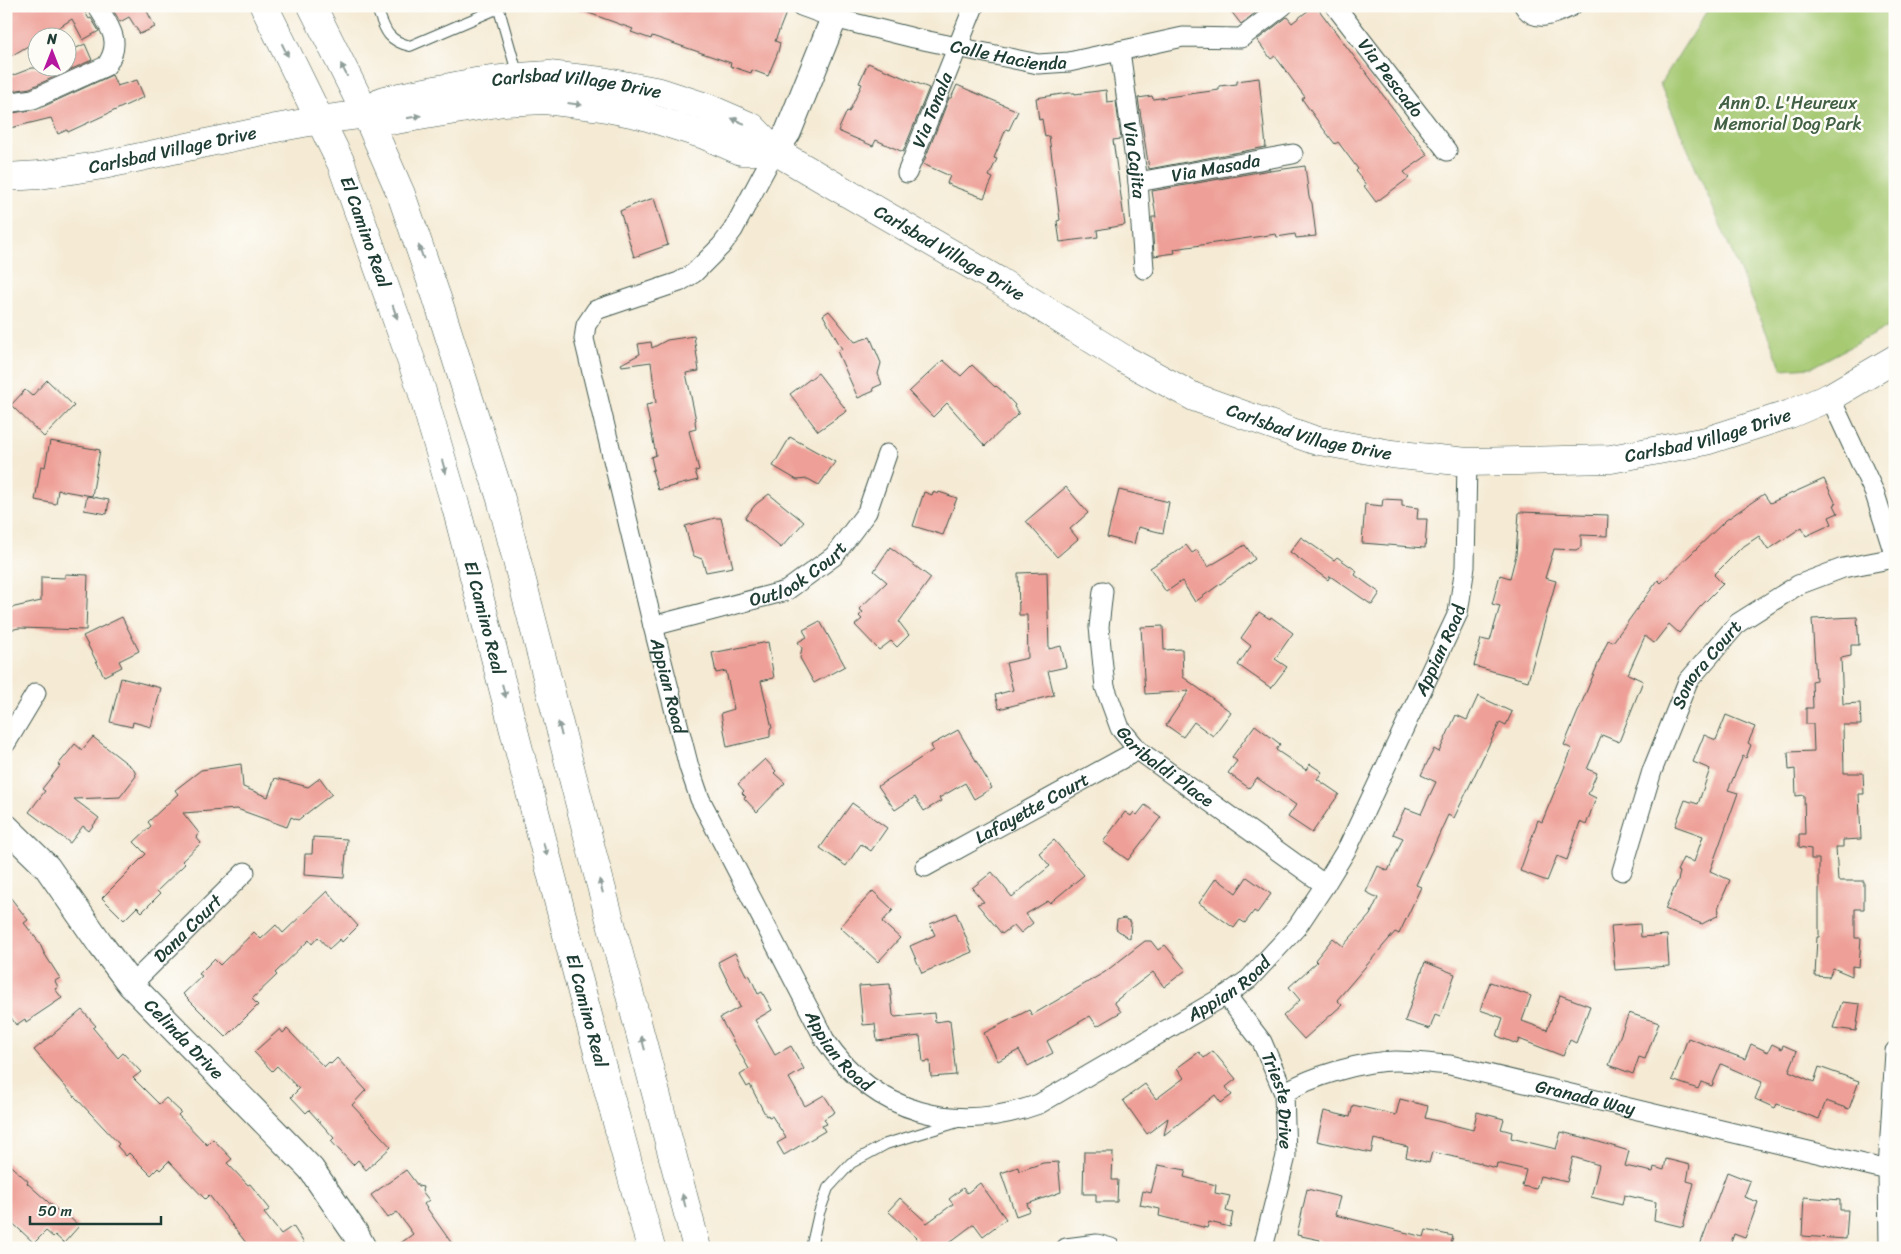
<svg xmlns="http://www.w3.org/2000/svg" width="1901" height="1254" font-family="Sriracha,sans-serif">
  <style>
    .green { fill: #a6c972; stroke: #628353 }
    .building { fill: #eea098 }
    .lines { fill: none; stroke-linecap: round; stroke-linejoin: round }
    .lane-casing { stroke: #3f574c; stroke-width: 12 }
    .street-casing { stroke: #3f574c; stroke-width: 21 }
    .secondary-casing { stroke: #3f574c; stroke-width: 28 }
    .primary-casing { stroke: #3f574c; stroke-width: 29 }
    .lane { stroke: #fff; stroke-width: 10 }
    .street { stroke: #fff; stroke-width: 19 }
    .secondary { stroke: #fff; stroke-width: 26 }
    .primary { stroke: #fff; stroke-width: 28 }
    .oneway { fill: #8f9e9a }
    .labels { text-anchor: middle; stroke-width: 5; stroke-linejoin: round; paint-order: stroke }
    .street-label { font-size: 18px; fill: #1f3d34; stroke: #fdfcf7 }
    .park-label { font-size: 18px; fill: #416044; stroke: #fdfcf7 }
  </style>
  <rect width="100%" height="100%" fill="#fdfcf7"/>
  <filter id="ink" filterUnits="userSpaceOnUse"><feTurbulence type="fractalNoise" baseFrequency=".02" numOctaves="2"/><feDisplacementMap in="SourceGraphic" scale="10" xChannelSelector="R" yChannelSelector="G"/><feConvolveMatrix kernelMatrix="1 2 1 2 8 2 1 2 1" color-interpolation-filters="sRGB"/></filter>
  <filter id="wash" filterUnits="userSpaceOnUse"><feTurbulence type="fractalNoise" baseFrequency=".0096" numOctaves="4" result="noise"/><feDisplacementMap in="SourceGraphic" scale="20" xChannelSelector="R" yChannelSelector="G"/><feGaussianBlur stdDeviation="1.12" result="paint"/><feColorMatrix in="noise" values="0 0 0 0 0 0 0 0 0 0 0 0 0 0 0 0 0 1.4 0 .05"/><feComposite in="paint" operator="in"/></filter>
  <g filter="url(#wash)">
    <rect width="100%" height="100%" fill="#f5ebd5"/>
    <path class="green" d="M1710,6H1895V323L1812,367L1782,369L1660,84Z"/>
    <g id="blocks">
      <path class="building" d="M6,6H86L87,10L85,12L89,19L91,18L99,31L83,40L72,19L42,38H38V40L6,59Z
        M115,6H151L146,9L155,27L140,34L129,17L120,22L112,8Z
        M576,6H765L786,13L775,41L780,43L778,52L768,76L752,70L751,73L730,66L731,63L652,36L651,39L631,32L633,29L575,8Z
        M1227,6H1264L1241,24Z
        M1314,6H1316L1428,155L1404,172L1409,178L1376,202L1364,186L1366,185L1356,171L1358,169L1338,142L1335,144L1322,127L1302,99L1305,97L1275,56L1271,59L1257,40L1287,17L1292,23Z
        M85,44L92,60L30,88L6,92V78L32,68H68V52Z
        M868,63L929,88L903,152L876,140L873,146L838,131L847,111L849,112L862,84L859,83Z
        M112,75L117,86L137,80L144,97L68,132L67,130L58,134L51,118L6,129V114L38,109Z
        M1259,78L1266,147L1149,169L1138,98L1152,96L1153,99L1219,90V86L1237,84V81Z
        M957,85L1018,111L1009,130L1006,129L994,158L997,159L989,176L993,178L984,198L952,186L947,183L950,176L923,164L949,98H951Z
        M1106,90L1107,102L1116,101L1121,139L1113,140L1125,225L1097,230L1098,237L1060,242L1057,221L1060,220L1049,136L1045,137L1042,119L1039,120L1036,98L1068,93H1075V94Z
        M1305,166L1309,197L1312,203L1316,236L1296,238L1295,234L1277,237L1276,234L1174,249L1175,253L1154,256L1152,217H1156L1152,191L1270,170V171Z
        M654,198L668,245L634,257L620,211L636,204Z
        M829,311L855,342L870,337L881,363L878,374L882,384L873,388L874,391L858,398L837,351L842,349L823,315Z
        M694,336L699,371L686,373L696,420L695,421L696,429L689,431L699,470L695,471L698,480L658,490L652,470H654L651,457L656,455L646,405L656,403L651,362L622,366L621,364L640,354L638,344L651,342L652,348L667,340Z
        M943,360L961,376L972,365L995,387L996,386L1000,389L1015,405L1014,407L1019,413L985,446L947,403L933,417L909,392Z
        M818,373L847,411L818,431L790,394Z
        M47,380L74,406L44,437L11,405L25,390L32,396Z
        M790,437L835,462L819,485L808,479L797,480L773,466Z
        M50,441L100,450L92,496L58,490L56,504L35,500L41,466L45,467Z
        M1824,479L1836,504L1834,505L1838,513L1829,517L1832,524L1806,536L1802,527L1768,550L1759,536L1741,548L1714,575L1723,584L1699,608L1679,633L1669,624L1654,643L1645,636L1628,674L1643,681L1619,742L1602,735L1587,769L1597,773L1588,794L1596,798L1586,825L1580,822L1567,860L1557,856L1547,881L1520,871L1538,820L1542,822L1572,749L1564,745L1608,640L1613,642L1658,580L1661,583L1726,520L1764,494L1770,503Z
        M1066,487L1088,513L1070,529L1078,539L1057,557L1026,521Z
        M1119,490L1169,502L1163,533L1138,527L1134,544L1107,537Z
        M924,492L932,495L933,492L938,494L939,492L957,498L943,535L913,526Z
        M769,494L804,522L781,548L745,518L755,505Z
        M87,496L109,500L107,514L84,510Z
        M1383,499L1402,500V506L1418,508L1417,519H1427L1425,548L1362,543L1365,504L1382,506Z
        M1519,512L1608,515L1607,536L1581,535V547L1576,550L1554,549L1545,578L1556,581L1528,681L1474,666L1481,639L1490,641L1500,606L1492,604L1500,575L1510,578L1516,555Z
        M715,518H721L733,567L706,572L702,559L694,556L692,552L685,526Z
        M1301,537L1334,560L1337,557L1357,571L1355,575L1380,593L1372,605L1330,576L1328,580L1290,552Z
        M1186,545L1192,553L1197,550L1208,567L1245,545L1255,559L1195,602L1182,581L1166,592L1150,568Z
        M890,547L931,578L899,622L909,635L897,647L891,641L879,650L855,625L862,619L859,616L863,612L859,609L887,582L874,571Z
        M1047,572L1049,649L1061,646L1066,667L1048,671L1054,695L999,709L995,695L1013,690L1006,663L1028,658L1027,615H1019L1018,573Z
        M65,574L88,575L86,630L19,628L6,631V609L41,601V577L65,578Z
        M1259,612L1270,619L1271,617L1293,633L1275,659L1287,667L1271,688L1238,665L1251,646L1241,638Z
        M122,617L139,651L119,661L122,667L104,676L83,636Z
        M1857,617L1859,645H1851V656L1841,658L1843,704L1860,703L1861,725H1843L1844,773H1863L1864,794H1859L1861,839L1843,840V847H1836L1838,881H1864V909H1855V938H1861L1859,967L1852,966V976L1833,968L1829,977L1815,976L1817,937H1819V859H1811V849L1799,847V834H1805L1804,795L1796,796L1795,769L1789,770L1788,752L1814,751L1813,724H1806V708H1813L1812,681L1816,680L1812,619Z
        M820,621L845,666L814,683L800,658L802,648L798,642L807,637L803,630Z
        M1163,626L1164,650L1182,649L1183,677L1231,712L1213,736L1194,722L1183,737L1166,725L1189,691L1145,694L1141,627Z
        M768,642L774,678L761,681L772,728L770,729V737L727,747L721,713L734,709L726,671L716,673L712,653Z
        M121,678L161,688L151,727L133,722L132,727L110,722Z
        M1478,696L1512,712L1506,725L1500,722L1454,818L1448,815L1416,885L1421,887L1399,934L1395,932L1337,1000L1342,1005L1304,1039L1283,1016L1300,1000L1289,987L1317,962L1315,960L1333,938L1343,946L1370,915L1378,898L1366,892L1378,866L1388,871L1403,838L1393,834L1405,808L1421,814L1436,782L1421,775L1434,749L1439,752L1456,715L1467,720Z
        M1726,715L1755,727L1748,743L1751,745L1746,758L1743,756L1728,790L1738,793L1710,871L1730,880L1718,908L1719,911L1717,916L1702,924L1665,909L1678,880L1680,872L1677,871L1683,858L1694,862L1703,836L1675,826L1685,800L1698,804L1710,769L1693,762L1704,735L1716,740Z
        M1255,725L1280,744L1276,750L1306,770L1310,764L1322,772L1317,779L1339,794L1312,833L1288,817L1296,805L1257,778L1249,788L1228,773L1237,761L1232,757Z
        M958,730L992,788L974,799L965,783L939,798L941,801L924,811L915,797L895,810L878,786L933,750L931,745Z
        M93,737L134,769L136,776L120,797L74,799L99,818L89,831L83,826L70,843L29,812L45,791L42,789L60,766L58,765L75,744L82,750Z
        M765,759L776,771L774,773L785,783L757,812L744,798L746,797L742,793L744,791L738,784Z
        M241,764L243,787L268,797L275,778L308,787L320,778L332,794L298,820L291,817L287,827L237,809L183,813L199,833L196,837L201,843L182,861L185,864L157,891L160,894L142,912L137,907L124,920L102,898L146,854L134,842L151,826L148,822L178,794L175,790L201,770Z
        M852,803L887,828L871,851L861,844L846,866L820,848Z
        M1145,805L1161,817L1128,860L1103,842L1125,812L1131,816L1134,812L1137,815Z
        M313,837L347,839L344,878L304,875L305,854H312Z
        M1054,840L1084,875L1050,903L1048,901L1026,914L1033,923L1021,933L1014,925L1002,934L977,904L984,902L972,888L992,872L1012,897L1050,866L1039,853Z
        M1247,877L1271,894L1257,913L1254,911L1245,923L1240,920L1234,928L1199,903L1216,878L1236,893Z
        M327,891L358,926L342,942L340,939L329,949L318,937L312,944L309,940L275,973L277,975L252,999L258,1005L226,1037L183,994L202,976L199,974L214,959L220,965L254,932L261,939L276,925L283,933Z
        M873,891L893,910L882,922L900,938L878,962L840,927Z
        M6,892L28,920L24,923L39,942L44,953L60,978L55,981L58,987L55,989L62,998L26,1022L25,1019L16,1025L6,1010Z
        M956,913L972,952L922,973L910,946L935,935L930,924Z
        M1124,918L1131,922L1130,939L1116,929L1117,920Z
        M1640,924L1641,937L1667,935L1669,966L1615,970L1611,926Z
        M1145,941H1151L1158,950L1165,945L1186,970L1164,987L1153,972L1114,1002L1121,1012L1097,1026L1090,1016L1047,1041L1053,1053L1028,1066L1019,1050L998,1061L984,1033L1029,1010L1032,1015L1105,972Z
        M735,953L746,975L750,976L758,994L762,992L772,1010L755,1020L775,1055L791,1046L804,1069L789,1078L805,1106L824,1095L835,1112L824,1119L827,1124L822,1126L825,1131L784,1155L777,1143L786,1138L772,1116L769,1117L768,1115L766,1116L750,1085L747,1087L740,1075L749,1069L720,1018L740,1007L718,962Z
        M1425,962L1455,974L1440,1017L1435,1015L1430,1029L1405,1021Z
        M1490,982L1531,996L1522,1021L1547,1030L1560,995L1590,1006L1576,1043L1570,1040L1563,1056L1519,1039L1517,1044L1497,1036L1503,1018L1480,1010Z
        M890,984L893,1015L895,1017L934,1013L935,1022L950,1020L956,1075L931,1077L930,1061L923,1062L920,1036L877,1041L875,1024L863,1025L859,986Z
        M1842,1002L1860,1004L1856,1031L1833,1028Z
        M82,1010L96,1026L93,1028L118,1058L123,1053L141,1072L133,1078L159,1104L166,1098L181,1112L178,1115L207,1145L213,1139L232,1159L227,1163L248,1185L250,1184L270,1209L264,1213L281,1234L293,1226L307,1248H250L209,1195L205,1199L169,1161L160,1170L158,1168L151,1175L129,1153L126,1156L117,1146L119,1144L62,1083L34,1050Z
        M1629,1013L1659,1023L1645,1059L1639,1057L1633,1074L1609,1065Z
        M280,1029L283,1033L287,1029L324,1067L329,1062L331,1064L337,1058L366,1090L352,1105L391,1147L366,1170L358,1160L353,1165L331,1141L334,1138L309,1110L306,1113L291,1097L299,1089L277,1066L272,1071L254,1052Z
        M1688,1038L1745,1059L1751,1044L1768,1052L1772,1044L1782,1049L1783,1045L1797,1051L1789,1071L1814,1082L1819,1067L1859,1081L1849,1109L1826,1101L1819,1119L1777,1104L1775,1108L1755,1099L1762,1082L1721,1064L1712,1086L1701,1082L1698,1089L1672,1080Z
        M1213,1051L1236,1079L1226,1087L1232,1095L1221,1103L1215,1095L1164,1135L1168,1118L1147,1134L1123,1100L1145,1084L1156,1099L1184,1078L1177,1068L1199,1052L1204,1058Z
        M1400,1099L1428,1106L1425,1118L1473,1130L1477,1112L1504,1119L1501,1129L1512,1132L1511,1138L1556,1149L1561,1132L1582,1137L1629,1151L1625,1166L1653,1172L1654,1167L1664,1170L1666,1159L1690,1165L1687,1181L1694,1183L1683,1227L1654,1220L1656,1202L1624,1195L1622,1205L1591,1197L1599,1165L1573,1157L1567,1182L1540,1176L1536,1189L1522,1186L1526,1170L1497,1163L1496,1168L1481,1164V1163L1432,1152L1429,1163L1406,1157L1408,1147L1374,1139L1371,1153L1317,1141L1324,1111L1350,1117L1353,1105L1396,1115Z
        M1084,1152H1113L1112,1180H1118L1117,1202H1096V1194H1083Z
        M6,1162L28,1181L27,1183L66,1218L68,1216L79,1226L64,1243L55,1235L53,1237L46,1231L34,1243L6,1217Z
        M1058,1162L1061,1192L1027,1204L1030,1211L1016,1216L1001,1173L1018,1167L1019,1171L1043,1163Z
        M1158,1165L1186,1170L1184,1177L1216,1185L1215,1193L1230,1196L1226,1211L1233,1213L1230,1227L1209,1222L1207,1228L1159,1216L1160,1209L1140,1205L1143,1191L1151,1193Z
        M406,1170L418,1186L423,1187L422,1191L429,1200L424,1204L455,1248H394L413,1234L397,1212L388,1218L371,1195Z
        M1727,1172L1750,1181L1744,1197L1758,1202L1745,1238L1734,1234L1729,1248H1699Z
        M980,1183L1006,1219L983,1236L974,1224L942,1248H913L917,1238L888,1211L900,1198L927,1223L953,1204L949,1199L963,1188L967,1193Z
        M1307,1189L1340,1197L1335,1215L1424,1237L1426,1230L1453,1236L1450,1248H1318L1320,1240L1297,1235Z
        M1804,1197L1840,1200V1210H1848L1846,1239L1802,1236Z"/>
    </g>
  </g>
  <g filter="url(#ink)">
    <use href="#blocks" fill-opacity="0" stroke="#3f574c" stroke-width="1"/>
    <g class="lines">
      <g class="lane-casing">
        <path id="lane" d="M376,6C385,28 385,40 410,46L499,8
          M498,6L518,76
          M811,1248L819,1213L828,1188L851,1163L886,1144L958,1122"/>
      </g>
      <g class="street-casing">
        <g id="street">
          <path id="s1" d="M801,6L834,18L914,38L1038,64L1069,62L1183,37L1241,38L1283,6"/>
          <path id="s2" d="M1335,6L1447,151"/>
          <path d="M1524,6C1536,25 1557,13 1572,6"/>
          <path id="s3" d="M1120,51L1138,182L1144,269"/>
          <path d="M6,103L33,99L106,66C123,42 110,27 97,6"/>
          <path id="s4" d="M775,151L733,230L721,246L694,273L679,282L596,310L586,325L584,339L653,626L689,767L700,799L825,1040C876,1115 956,1134 1039,1104L1226,995L1249,979L1297,927L1325,885L1348,847L1458,613L1465,567L1467,462"/>
          <path id="s5" d="M907,173L974,6"/>
          <path id="s6" d="M1138,182L1293,154"/>
          <path d="M1830,397L1875,494L1895,557"/>
          <path id="s7" d="M1103,591L1099,627L1105,687L1120,728L1138,750L1325,885"/>
          <path id="s8" d="M653,626L786,591L834,556L867,512L887,454"/>
          <path d="M6,743L36,693"/>
          <path id="s9" d="M925,867L1138,750"/>
          <path id="s10" d="M1622,871L1652,771L1688,681L1738,623L1798,585L1843,568L1895,558"/>
          <path id="s11" d="M131,985L245,872"/>
          <path id="s12" d="M1226,995L1262,1042L1284,1093L1286,1156L1263,1248"/>
          <path id="s13" d="M1284,1093C1312,1076 1363,1061 1396,1061C1414,1061 1432,1064 1450,1065L1888,1170"/>
          <path d="M1066,1248L1097,1244L1111,1248"/>
          <path d="M1889,1248L1888,1170L1895,1051"/>
        </g>
      </g>
      <g class="secondary-casing">
        <g id="secondary">
          <path d="M775,151L788,132L834,18L836,6"/>
          <path id="s14" d="M6,827L47,867L101,945L131,985L311,1169L355,1233L363,1248"/>
        </g>
      </g>
      <g class="primary-casing">
        <g id="primary">
          <path id="s15" d="M264,6L341,163L421,388L457,511L586,1008L651,1248"/>
          <path d="M312,6L366,114L401,194L437,298L501,499L592,852L697,1248"/>
          <path id="s16" d="M366,114L384,100L476,82L518,77L549,75L602,81L660,92L706,107L752,127L775,151L997,280L1124,359L1194,397L1314,440L1391,454L1467,462L1611,459L1706,441L1790,414L1830,397L1895,359"/>
          <path id="s17" d="M6,177L40,175L103,165L276,128L320,120L366,114L396,120L503,102L545,100L602,107L641,115L704,135L741,151H775"/>
        </g>
      </g>
      <use href="#lane" class="lane"/>
      <use href="#street" class="street"/>
      <use href="#secondary" class="secondary"/>
      <use href="#primary" class="primary"/>
    </g>
    <defs><path id="oneway-solid" d="M-6-.8H1V-3.2L6.5 0L1 3.2V.8H-6Z" transform="scale(1.25)"/></defs>
    <g class="oneway">
      <use href="#oneway-solid" transform="translate(285 50) rotate(64)"/>
      <use href="#oneway-solid" transform="translate(344 70) rotate(-117)"/>
      <use href="#oneway-solid" transform="translate(575 104) rotate(7)"/>
      <use href="#oneway-solid" transform="translate(414 117) rotate(-10)"/>
      <use href="#oneway-solid" transform="translate(738 121) rotate(-157)"/>
      <use href="#oneway-solid" transform="translate(421 252) rotate(-110)"/>
      <use href="#oneway-solid" transform="translate(395 312) rotate(71)"/>
      <use href="#oneway-solid" transform="translate(444 467) rotate(74)"/>
      <use href="#oneway-solid" transform="translate(504 691) rotate(75)"/>
      <use href="#oneway-solid" transform="translate(560 729) rotate(-104)"/>
      <use href="#oneway-solid" transform="translate(545 849) rotate(75)"/>
      <use href="#oneway-solid" transform="translate(601 886) rotate(-105)"/>
      <use href="#oneway-solid" transform="translate(643 1043) rotate(-105)"/>
      <use href="#oneway-solid" transform="translate(684 1201) rotate(-104)"/>
    </g>
  </g>
  <g class="labels">
    <g class="street-label">
      <text dy="6" stroke="none"><textPath href="#s1" startOffset="214">Calle Hacienda</textPath></text>
      <text dy="6" stroke="none"><textPath href="#s2" startOffset="91">Via Pescado</textPath></text>
      <text dy="6" stroke="none"><textPath href="#s16" startOffset="218">Carlsbad Village Drive</textPath></text>
      <text dy="6" stroke="none"><textPath href="#s5" startOffset="68">Via Tonala</textPath></text>
      <text dy="6" stroke="none"><textPath href="#s17" startOffset="169">Carlsbad Village Drive</textPath></text>
      <text dy="6" stroke="none"><textPath href="#s3" startOffset="110">Via Cajita</textPath></text>
      <text dy="6" stroke="none"><textPath href="#s6" startOffset="79">Via Masada</textPath></text>
      <text dy="6" stroke="none"><textPath href="#s15" startOffset="248">El Camino Real</textPath></text>
      <text dy="6" stroke="none"><textPath href="#s16" startOffset="636">Carlsbad Village Drive</textPath></text>
      <text dy="6" stroke="none"><textPath href="#s16" startOffset="1041">Carlsbad Village Drive</textPath></text>
      <text dy="6" stroke="none"><textPath href="#s16" startOffset="1446">Carlsbad Village Drive</textPath></text>
      <text dy="6" stroke="none"><textPath href="#s8" startOffset="156">Outlook Court</textPath></text>
      <text dy="6" stroke="none"><textPath href="#s15" startOffset="652">El Camino Real</textPath></text>
      <text dy="6" stroke="none"><textPath href="#s4" startOffset="1901">Appian Road</textPath></text>
      <text dy="6" stroke="none"><textPath href="#s10" startOffset="225">Sonora Court</textPath></text>
      <text dy="6" stroke="none"><textPath href="#s4" startOffset="642">Appian Road</textPath></text>
      <text dy="6" stroke="none"><textPath href="#s7" startOffset="200">Garibaldi Place</textPath></text>
      <text dy="6" stroke="none"><textPath href="#s9" startOffset="122">Lafayette Court</textPath></text>
      <text dy="6" stroke="none"><textPath href="#s11" startOffset="80">Dana Court</textPath></text>
      <text dy="6" stroke="none"><textPath href="#s4" startOffset="1496">Appian Road</textPath></text>
      <text dy="6" stroke="none"><textPath href="#s15" startOffset="1058">El Camino Real</textPath></text>
      <text dy="6" stroke="none"><textPath href="#s14" startOffset="278">Celinda Drive</textPath></text>
      <text dy="6" stroke="none"><textPath href="#s4" startOffset="1048">Appian Road</textPath></text>
      <text dy="6" stroke="none"><textPath href="#s13" startOffset="311">Granada Way</textPath></text>
      <text dy="6" stroke="none"><textPath href="#s12" startOffset="121">Trieste Drive</textPath></text>
    </g>
    <g class="park-label">
      <text x="1788" y="109">Ann D. L'Heureux<tspan x="1788" dy="21">Memorial Dog Park</tspan></text>
    </g>
  </g>
  <rect width="1901" height="1254" fill="none" stroke="#fdfcf7" stroke-width="25"/>
  <g transform="translate(52 52)"><circle r="24" fill="#fdfcf7" stroke="#a4b0a9"/>
  <path d="M0-4L9 19L0 12L-9 19Z" fill="#b5179e"/>
  <text y="-8" font-size="14" font-weight="bold" text-anchor="middle" fill="#1f3d34">N</text>
  </g>
  <path d="M30 1216v8h131v-8" fill="none" stroke="#1f3d34" stroke-width="2.5"/>
  <text x="38" y="1216" font-size="15" fill="#1f3d34" stroke="#fdfcf7" stroke-width="4" paint-order="stroke">50 m</text>
</svg>
